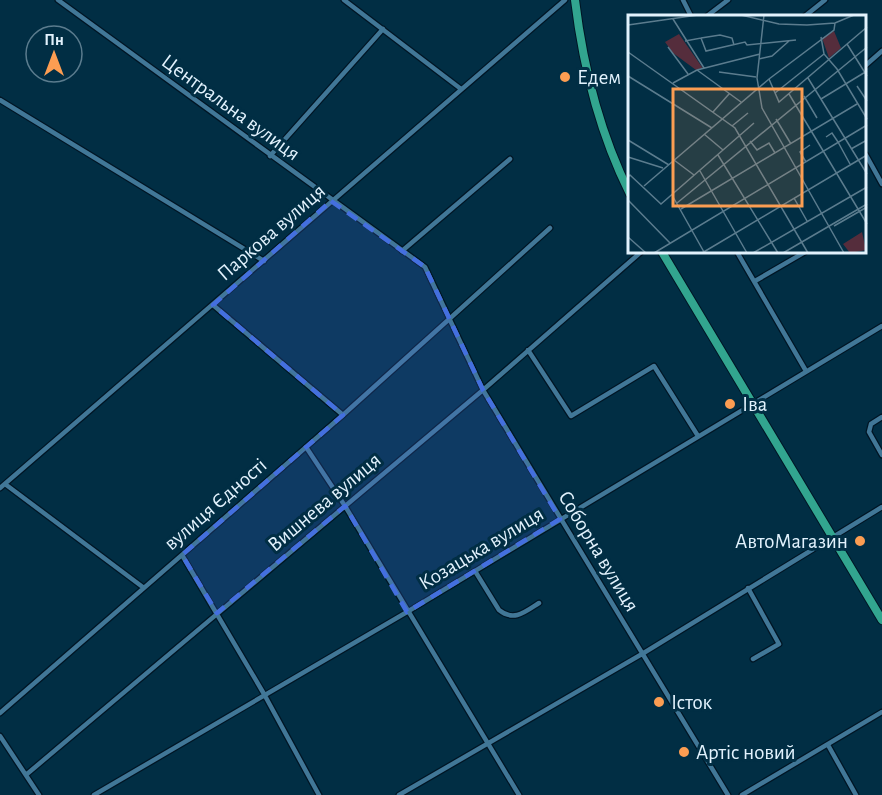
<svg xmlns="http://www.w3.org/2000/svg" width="882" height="795" font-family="'Alegreya Sans',sans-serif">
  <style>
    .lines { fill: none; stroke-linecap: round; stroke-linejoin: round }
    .street-casing { stroke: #001524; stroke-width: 7 }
    .highway-casing { stroke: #001524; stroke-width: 10 }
    .street { stroke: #417797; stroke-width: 4.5 }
    .highway { stroke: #32a58f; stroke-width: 8 }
    .marked { fill: #446fdf; fill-opacity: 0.2; stroke: #446fdf; stroke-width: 4.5; stroke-dasharray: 12 8; stroke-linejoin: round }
    .poi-dot { fill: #fc9d52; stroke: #012e44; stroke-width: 2 }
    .labels { text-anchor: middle; stroke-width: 6; stroke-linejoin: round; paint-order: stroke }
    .poi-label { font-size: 21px; fill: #e2f2fd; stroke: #012e44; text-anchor: start }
    .street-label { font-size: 21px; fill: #e2f2fd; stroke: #012e44 }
    .inset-road { fill: none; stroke: #5b7c8e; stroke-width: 1.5 }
    .view { fill: #fc9d52; fill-opacity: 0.15; stroke: #fc9d52; stroke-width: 3 }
    .inset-edge { fill: none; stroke: #e2f2fd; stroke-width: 3 }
  </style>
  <rect width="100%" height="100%" fill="#012e44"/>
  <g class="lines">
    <g class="street-casing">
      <path id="street" d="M58,0L425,267L483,390L728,795
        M344,0L461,89
        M683,0L691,16
        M707,16L728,0
        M805,16L825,0
        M866,65L882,51
        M0,100L264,261
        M866,155L882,184
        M270,156L383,29
        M402,251L510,159
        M737,252L806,371
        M755,281L805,252
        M213,305L343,415
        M528,350L571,416L654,366L698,436
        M882,417L871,424L869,432L882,455
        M306,447L345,506L519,795
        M5,484L144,588
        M0,488L565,0
        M182,555L264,694L319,795
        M475,571L499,610C514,622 525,612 539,603
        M748,588L779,644L753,659
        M0,713L343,415L550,228
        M0,736L39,795
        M828,745L856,795
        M27,774L483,390L641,252
        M94,795L407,612L882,326
        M399,795L642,654L882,507
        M742,795L882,712"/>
    </g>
    <g class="highway-casing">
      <path id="highway" d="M575,0C583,66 600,134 630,194
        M662,252L882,620"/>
    </g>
    <use href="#street" class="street"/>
    <use href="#highway" class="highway"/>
  </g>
  <path class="marked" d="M331,201L425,267L483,390L560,519L407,612L345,506L217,613L182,555L343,415L213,305Z"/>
  <g class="poi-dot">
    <circle cx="565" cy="77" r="6"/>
    <circle cx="730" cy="404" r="6"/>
    <circle cx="860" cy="541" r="6"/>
    <circle cx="659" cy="702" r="6"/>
    <circle cx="684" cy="752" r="6"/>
  </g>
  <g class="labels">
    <g class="poi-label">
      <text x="577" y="84">Едем</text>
      <text x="742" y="411">Іва</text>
      <text x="848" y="548" text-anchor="end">АвтоМагазин</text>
      <text x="671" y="709">Істок</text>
      <text x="696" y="759">Артіс новий</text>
    </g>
    <g class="street-label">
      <text transform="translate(231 107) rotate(36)" y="7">Центральна вулиця</text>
      <text transform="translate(271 232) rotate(-41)" y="7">Паркова вулиця</text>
      <text transform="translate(324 502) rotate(-40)" y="7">Вишнева вулиця</text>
      <text transform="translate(215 504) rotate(-41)" y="7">вулиця Єдності</text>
      <text transform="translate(481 548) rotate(-31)" y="7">Козацька вулиця</text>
      <text transform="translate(599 551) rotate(59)" y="7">Соборна вулиця</text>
    </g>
  </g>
  <g transform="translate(628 15)">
    <rect width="238" height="238" fill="#012e44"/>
    <path d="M206,16L213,33L201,43L194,23ZM51,19L74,52V53L68,55L45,38L37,27ZM234,217L238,235L222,238L215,229Z" fill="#552d3c"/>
    <path class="inset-road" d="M113,0L151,9L179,10L207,8L226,0M136,0L129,63L134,93L216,238M45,4L76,53M0,10L70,0M193,22L196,39L209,54L239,104M73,23L92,20L104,23L106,30M57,26L73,23L78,36L117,27L119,30L168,25M219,29L239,61M40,32L60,59M0,37L107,113L180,238M131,44L144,41L161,26M69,55L113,87M91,57L128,62M0,61L84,113M180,63L239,159M141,64L151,87L239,12M45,68L69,55L132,39M229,71L239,86M147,78L196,39M161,79L239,209M176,81L189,103M193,84L239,56M85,97L101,79M148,104L163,129M104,111L120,98M76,119L95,135M198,122L204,118L210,127M0,125L41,150M122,126L129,135L141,128L147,138M210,127L222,149M223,134L239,125M90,140L150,238M0,142L35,153M46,145L66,160M178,147L172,137L182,130M72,156L119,238M0,162L2,160L33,189L126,108M16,171L141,64L206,15L207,8M44,180L76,237M166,183L179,206M0,185L42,228M49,188L239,32M53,194L229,89M206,211L239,192M0,222L18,238M26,238L239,110M74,238L239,140M125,238L239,172M155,238L239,189"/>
    <path class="view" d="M45,74H174V191H45Z"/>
    <rect width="238" height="238" class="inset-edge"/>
  </g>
  <g transform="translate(54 54)"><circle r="28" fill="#012e44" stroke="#5b7c8e" stroke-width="1.5"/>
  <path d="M0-4.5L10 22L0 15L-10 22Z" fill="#fc9d52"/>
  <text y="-9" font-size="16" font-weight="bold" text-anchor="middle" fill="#e2f2fd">Пн</text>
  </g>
</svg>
